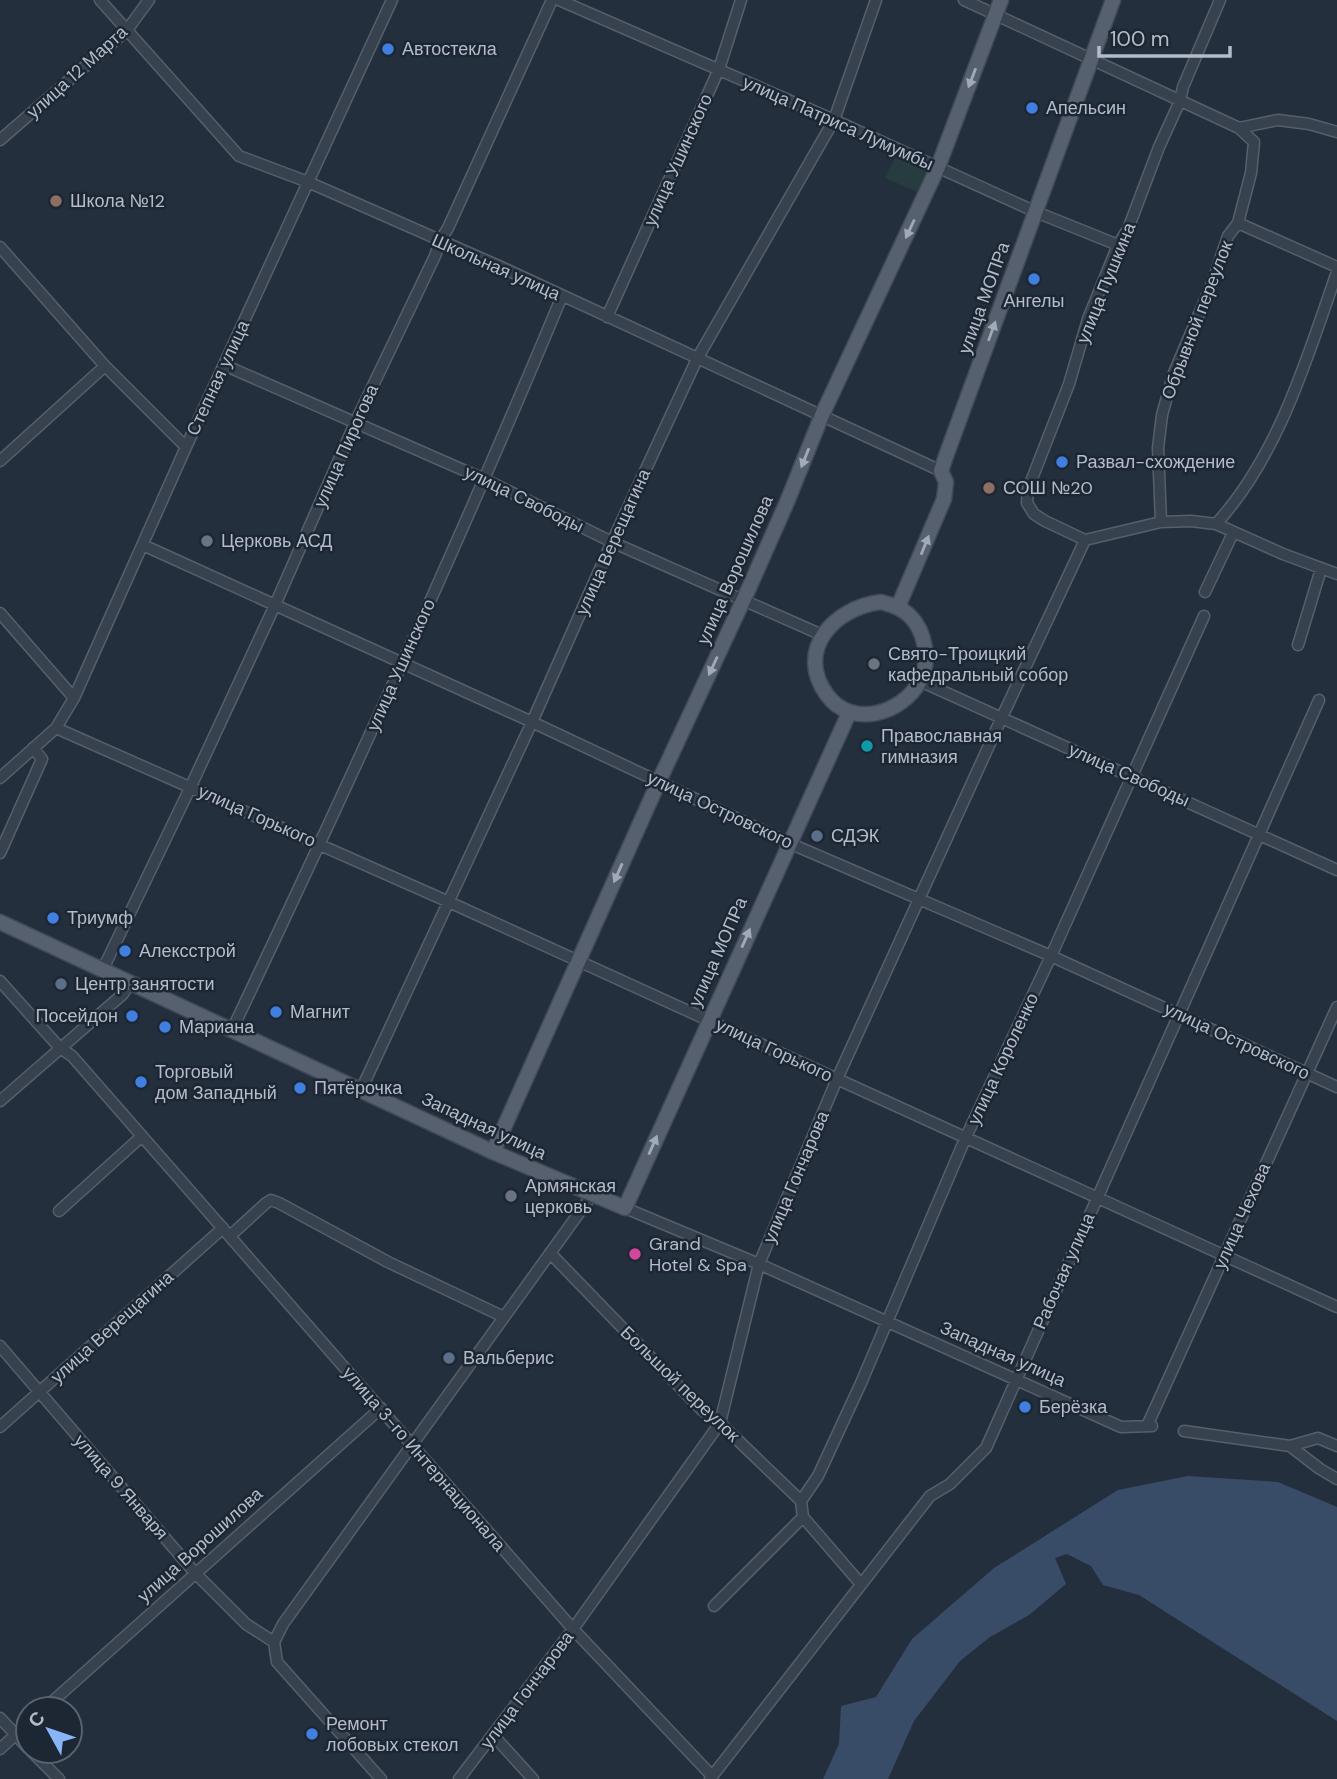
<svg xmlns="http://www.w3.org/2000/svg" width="1337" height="1779" font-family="'DM Sans',sans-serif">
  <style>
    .green { fill: #263c3f }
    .water { fill: #394c67 }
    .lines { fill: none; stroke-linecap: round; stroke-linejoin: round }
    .minor-casing { stroke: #565f6c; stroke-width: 13 }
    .major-casing { stroke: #414a57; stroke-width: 17 }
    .minor { stroke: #38414e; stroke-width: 10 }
    .major { stroke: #56606e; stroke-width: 14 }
    .oneway { fill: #a1aab7 }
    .shop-dot { fill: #3f7fe0; stroke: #1d2633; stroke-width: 2.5 }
    .education-dot { fill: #8d6e63; stroke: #1d2633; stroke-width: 2.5 }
    .worship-dot { fill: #6b7280; stroke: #1d2633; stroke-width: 2.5 }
    .culture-dot { fill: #0f9aa8; stroke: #1d2633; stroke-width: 2.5 }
    .service-dot { fill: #5c6f8a; stroke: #1d2633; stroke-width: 2.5 }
    .hotel-dot { fill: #d1479c; stroke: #1d2633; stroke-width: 2.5 }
    .labels { text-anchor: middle; stroke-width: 5; stroke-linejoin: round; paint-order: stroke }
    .poi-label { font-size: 18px; fill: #b4bcc9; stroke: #1d2633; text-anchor: start }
    .street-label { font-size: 18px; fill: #b4bcc9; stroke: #1d2633 }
  </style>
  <rect width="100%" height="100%" fill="#242f3e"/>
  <path class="green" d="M897,154L930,170L920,193L885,178Z"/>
  <path class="water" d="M1188,1476L1278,1482L1337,1507V1721L1139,1595L1103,1585L1091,1566L1067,1554L1055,1558L1066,1584L1029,1615L990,1637L960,1661L914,1721L888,1779H823L839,1744L841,1706L876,1697L912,1639L994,1568L1118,1490Z"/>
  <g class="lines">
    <g class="minor-casing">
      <path id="minor" d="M100,0L239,156L308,182L501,267L941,471
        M559,0L834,120L1036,212L1118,245
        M964,0L1239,128L1278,120L1309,124L1337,132
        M0,140L127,30L149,0
        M1238,223L1337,267
        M0,247L105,366L186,447
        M607,317L719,69L741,0
        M224,365L486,480L612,542L822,635
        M0,461L105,366
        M1161,522L1158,448L1162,415L1173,375L1213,281L1228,236L1238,223L1251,173L1254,142L1239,128
        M1216,524C1279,455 1307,358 1337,272
        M1085,540L1045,521L1034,514L1027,503L1028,489L1069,384L1088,319L1118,245L1128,229L1159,147L1180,101L1183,87L1220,0
        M1085,540L1161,522L1191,521L1216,524L1283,554L1337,574
        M143,545L532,722L789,843L1051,956L1337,1087
        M1205,592L1233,533
        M0,613L74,698
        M1298,645L1321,569
        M920,681L1337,870
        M56,728L449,902L1337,1307
        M0,778L56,728L74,698L186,447L392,0
        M0,853L42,759L33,748
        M103,969L191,786L275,605L355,423L435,256L440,241L448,228L552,0
        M0,981L60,1048L72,1056L573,1629L712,1776
        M232,1030C347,788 459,544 562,296
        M361,1090L532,722L612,542L697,359L834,120L876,0
        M0,1101L123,994L131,982
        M625,1208L759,1264L1121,1427L1152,1426
        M59,1211L141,1137
        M230,1236L266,1203L271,1200L279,1203L388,1262L504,1317
        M550,1253L702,1410L720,1423L801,1501L803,1517L860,1583
        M0,1346L196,1574L246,1624L274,1642
        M1147,1426L1337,1007
        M0,1427L223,1228
        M1184,1431L1290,1446L1320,1469L1337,1479
        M1290,1446L1318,1438L1337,1446
        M801,1501L818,1476L861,1383L965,1139L1051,956L1204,616
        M714,1606L803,1517
        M274,1642L283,1624L592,1195
        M274,1642L277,1662L381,1779
        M44,1709L381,1408
        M0,1718L28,1748
        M493,1735L533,1779
        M0,1749L28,1723
        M31,1751L59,1779
        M459,1779L573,1629L720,1423L759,1264L837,1079L1002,717L1085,540
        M710,1779L930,1496L950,1484L986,1448L1319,700"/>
    </g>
    <g class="major-casing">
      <path id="major" d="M881,602C892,605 902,608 910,616C925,631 931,661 920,681C902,714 852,729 827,695C794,650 835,607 881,602Z
        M898,607L944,499L946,482L941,471L946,456L1113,0
        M0,922L493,1152L625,1208L849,713
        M493,1152L659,781L749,588L787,502L822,415L938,167L1001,0"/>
    </g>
    <use href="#minor" class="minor"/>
    <use href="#major" class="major"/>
  </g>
  <defs><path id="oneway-solid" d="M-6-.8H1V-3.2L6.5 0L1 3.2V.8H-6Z" transform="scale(1.75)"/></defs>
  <g class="oneway">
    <use href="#oneway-solid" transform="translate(972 78) rotate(111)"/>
    <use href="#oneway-solid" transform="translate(910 229) rotate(115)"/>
    <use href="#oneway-solid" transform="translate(992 331) rotate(-70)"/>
    <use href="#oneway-solid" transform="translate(805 458) rotate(112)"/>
    <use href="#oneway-solid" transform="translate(925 545) rotate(-68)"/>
    <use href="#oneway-solid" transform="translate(713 666) rotate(115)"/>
    <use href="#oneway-solid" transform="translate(618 873) rotate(114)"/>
    <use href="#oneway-solid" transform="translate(746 938) rotate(-66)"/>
    <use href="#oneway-solid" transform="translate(653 1145) rotate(-66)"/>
  </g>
  <g class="shop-dot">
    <circle cx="388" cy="49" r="7"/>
    <circle cx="1032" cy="108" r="7"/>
    <circle cx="1034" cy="279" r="7"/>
    <circle cx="1062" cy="462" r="7"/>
    <circle cx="53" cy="918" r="7"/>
    <circle cx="125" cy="951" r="7"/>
    <circle cx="276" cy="1012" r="7"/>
    <circle cx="132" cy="1016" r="7"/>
    <circle cx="165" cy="1027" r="7"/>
    <circle cx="141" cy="1082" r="7"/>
    <circle cx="300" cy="1088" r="7"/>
    <circle cx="1025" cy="1407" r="7"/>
    <circle cx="312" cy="1734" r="7"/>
  </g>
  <g class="education-dot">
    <circle cx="56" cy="201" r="7"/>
    <circle cx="989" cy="488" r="7"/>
  </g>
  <g class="worship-dot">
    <circle cx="207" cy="541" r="7"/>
    <circle cx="874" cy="664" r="7"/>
    <circle cx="511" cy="1196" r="7"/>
  </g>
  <circle class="culture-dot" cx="867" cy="746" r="7"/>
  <g class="service-dot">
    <circle cx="817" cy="836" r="7"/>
    <circle cx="61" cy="984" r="7"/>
    <circle cx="449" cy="1358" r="7"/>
  </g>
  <circle class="hotel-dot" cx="635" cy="1254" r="7"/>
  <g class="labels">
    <g class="poi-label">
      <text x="402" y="55">Автостекла</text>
      <text x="1046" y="114">Апельсин</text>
      <text x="70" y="207">Школа №12</text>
      <text x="1034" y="307" text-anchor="middle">Ангелы</text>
      <text x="1076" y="468">Развал-схождение</text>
      <text x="1003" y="494">СОШ №20</text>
      <text x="221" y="547">Церковь АСД</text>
      <text x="888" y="660">Свято-Троицкий<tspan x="888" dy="21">кафедральный собор</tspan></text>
      <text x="881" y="742">Православная<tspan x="881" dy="21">гимназия</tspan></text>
      <text x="831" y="842">СДЭК</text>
      <text x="67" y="924">Триумф</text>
      <text x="139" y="957">Алексстрой</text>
      <text x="75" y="990">Центр занятости</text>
      <text x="290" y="1018">Магнит</text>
      <text x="118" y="1022" text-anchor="end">Посейдон</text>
      <text x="179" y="1033">Мариана</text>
      <text x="155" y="1078">Торговый<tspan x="155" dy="21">дом Западный</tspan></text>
      <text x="314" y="1094">Пятёрочка</text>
      <text x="525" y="1192">Армянская<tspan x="525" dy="21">церковь</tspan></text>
      <text x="649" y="1250">Grand<tspan x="649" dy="21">Hotel &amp; Spa</tspan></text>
      <text x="463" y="1364">Вальберис</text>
      <text x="1039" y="1413">Берёзка</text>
      <text x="326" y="1730">Ремонт<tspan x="326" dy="21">лобовых стекол</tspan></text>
    </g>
    <g class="street-label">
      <text transform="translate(77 72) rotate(-42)" y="6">улица 12 Марта</text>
      <text transform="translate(838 123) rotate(24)" y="6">улица Патриса Лумумбы</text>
      <text transform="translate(678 160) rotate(-66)" y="6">улица Ушинского</text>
      <text transform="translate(496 267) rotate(24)" y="6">Школьная улица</text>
      <text transform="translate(1106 283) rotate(-68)" y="6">улица Пушкина</text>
      <text transform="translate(984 298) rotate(-70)" y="6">улица МОПРа</text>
      <text transform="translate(1197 320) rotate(-69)" y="6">Обрывной переулок</text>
      <text transform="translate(218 378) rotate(-65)" y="6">Степная улица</text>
      <text transform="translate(346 446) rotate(-66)" y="6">улица Пирогова</text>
      <text transform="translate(524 499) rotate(26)" y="6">улица Свободы</text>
      <text transform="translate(613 542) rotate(-66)" y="6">улица Верещагина</text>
      <text transform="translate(735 570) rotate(-66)" y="6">улица Ворошилова</text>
      <text transform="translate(401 665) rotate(-66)" y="6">улица Ушинского</text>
      <text transform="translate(1129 775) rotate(24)" y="6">улица Свободы</text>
      <text transform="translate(720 810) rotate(25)" y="6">улица Островского</text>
      <text transform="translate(257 816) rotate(24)" y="6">улица Горького</text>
      <text transform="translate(718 952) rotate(-66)" y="6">улица МОПРа</text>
      <text transform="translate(1237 1041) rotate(25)" y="6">улица Островского</text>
      <text transform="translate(774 1050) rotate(25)" y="6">улица Горького</text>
      <text transform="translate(1003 1059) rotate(-65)" y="6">улица Короленко</text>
      <text transform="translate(484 1126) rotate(25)" y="6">Западная улица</text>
      <text transform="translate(796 1177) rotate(-67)" y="6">улица Гончарова</text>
      <text transform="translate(1242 1216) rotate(-66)" y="6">улица Чехова</text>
      <text transform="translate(1064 1271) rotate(-66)" y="6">Рабочая улица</text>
      <text transform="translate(112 1327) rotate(-42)" y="6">улица Верещагина</text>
      <text transform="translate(1003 1354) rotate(24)" y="6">Западная улица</text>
      <text transform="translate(680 1384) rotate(44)" y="6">Большой переулок</text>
      <text transform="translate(424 1459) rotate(49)" y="6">улица 3-го Интернационала</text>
      <text transform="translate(121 1487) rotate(49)" y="6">улица 9 Января</text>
      <text transform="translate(200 1545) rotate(-42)" y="6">улица Ворошилова</text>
      <text transform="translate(527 1690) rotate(-53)" y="6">улица Гончарова</text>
    </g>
  </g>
  <g transform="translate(49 1730) rotate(310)"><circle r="33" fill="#1d2633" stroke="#59626f" stroke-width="2"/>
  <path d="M0-5L12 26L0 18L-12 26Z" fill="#8ab4f8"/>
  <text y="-10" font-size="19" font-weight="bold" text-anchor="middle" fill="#b4bcc9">С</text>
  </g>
  <path d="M1099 46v10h131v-10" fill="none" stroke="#b4bcc9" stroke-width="3.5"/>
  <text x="1110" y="46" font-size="21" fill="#b4bcc9" stroke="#1d2633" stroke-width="5" paint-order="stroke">100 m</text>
</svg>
